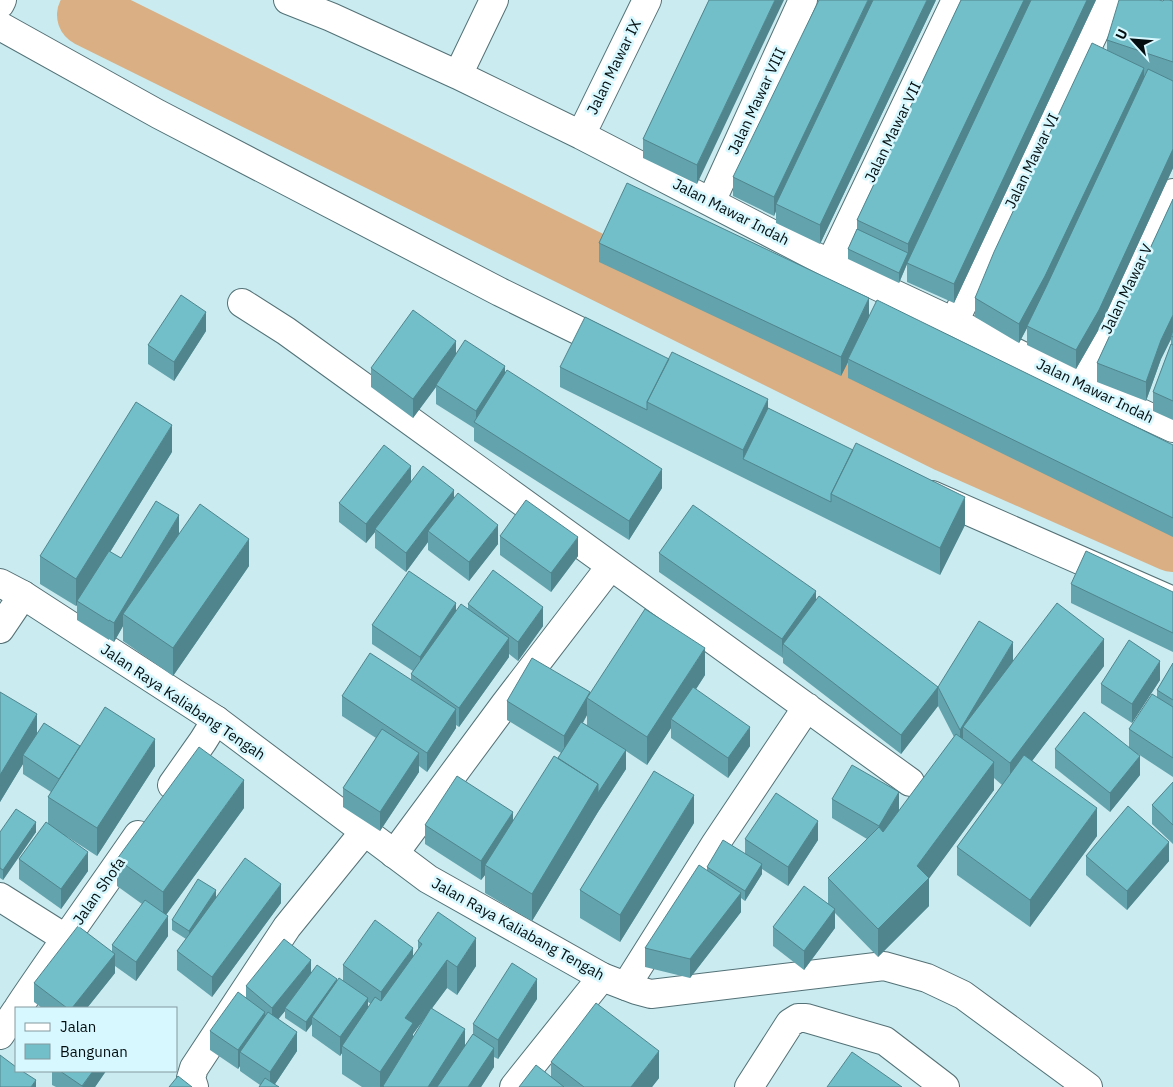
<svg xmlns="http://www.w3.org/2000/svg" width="1173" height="1087" font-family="'IBM Plex Sans',sans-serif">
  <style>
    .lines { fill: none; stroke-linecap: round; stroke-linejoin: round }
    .river { stroke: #daaf83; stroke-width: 64 }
    .minor-casing { stroke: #537176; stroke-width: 30 }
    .major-casing { stroke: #537176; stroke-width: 30 }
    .minor { stroke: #fff; stroke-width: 28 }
    .major { stroke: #fff; stroke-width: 28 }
    .wall { fill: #62a3ad; fill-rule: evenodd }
    .shaded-wall { fill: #50858d }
    .building { fill: #72bec9; stroke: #50858d }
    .labels { text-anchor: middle; stroke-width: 5; stroke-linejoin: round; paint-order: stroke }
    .street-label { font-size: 15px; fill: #040e10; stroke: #d7f8fe }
  </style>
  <rect width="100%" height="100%" fill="#caebf0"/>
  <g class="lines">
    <path class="river" d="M89,15L949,441L1173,540"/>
    <g class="minor-casing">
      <path id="minor" d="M288,0L331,17L458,75L581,135L830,264L954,322L1081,385L1173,428
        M0,4L2,0
        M0,26L158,114L500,292L612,347
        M458,75L494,0
        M581,135L647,0
        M711,202L803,0
        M830,264L956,0
        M242,303L286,331L910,782
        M954,322L1110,0
        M1081,385L1173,193
        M932,495L1173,601
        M0,629L23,595
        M172,785L203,741L216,720
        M394,854L505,704L610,567
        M0,897L65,938
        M626,986L716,843L807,707
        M18,1008C57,950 98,893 138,835
        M0,1035L16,1011
        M194,1087L191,1078L194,1068L287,927L364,832
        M514,1087L602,977
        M749,1087L790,1023L798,1018H806L885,1041L945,1087"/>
    </g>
    <g class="major-casing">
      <path id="major" d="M0,583L23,595L216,720L428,879L602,977L636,990L651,994L884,966L927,978L963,995L1088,1087"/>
    </g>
    <use href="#minor" class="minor"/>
    <use href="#major" class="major"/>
  </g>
  <path class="wall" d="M709,0L697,184L643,158V139Z
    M936,0L820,244L776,223V211L774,216L733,196V177Z
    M961,0H1096L954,303L907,282V264L899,283L848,259V249L857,229V220Z
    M1163,1H1173V168L1099,329L1076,369L1027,345V328L1019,343L975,317V298L1107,50V40Z
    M1173,199V420L1153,411V392L1171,344V339L1161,359L1146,401L1097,382V363Z
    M599,243L869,316L1173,445V537L848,378V362L841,376L599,262Z
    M206,331L174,381L148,364V345Z
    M456,354L505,373L662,488L629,540L474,441V428L436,404V387L413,418L371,387V368Z
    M560,367L768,408L965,525L940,575L560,387Z
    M172,452L110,552L121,558L179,533L249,566L173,676L123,641V626L114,642L109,639V640L77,620V605L76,606L40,584V556Z
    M411,481L454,498L498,544L469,581L428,550V542L406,572L375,548V532L366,543L339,522V503Z
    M500,536L578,556L551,592L500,555Z
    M659,553L816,601L938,687L1013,661L1010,665L1104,666L1032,761L1097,836L1030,927L957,875V847L1002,785L994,778V790L929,878V906L878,957L835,913V928L804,970L773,946V927L828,903V878L867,839L832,818V799L899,811L954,737L938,706L901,754L783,663V658L659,572Z
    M1071,584L1173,592V652L1071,603Z
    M468,604L543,626L518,661L509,654V657L459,727L456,725V728L427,772L419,766V772L380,831L343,807V788L376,738L342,716V696L411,680V674L413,671L372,644V625L456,611L468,608Z
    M1173,663V777L1138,754L1140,775L1110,812L1055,768V749L1129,747V729L1157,697V690Z
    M705,675L696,689L750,746L728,778L671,738V728L647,765L626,751V769L598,812L532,921L485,893V875L481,880L425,844V825L513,821L561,753L507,720V701L590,694ZM587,715V725L583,723Z
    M1160,680L1132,723L1101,703V684Z
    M0,692L37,735L155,766L97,856L66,836L88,871L61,909L19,879V859L48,823V797L51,792L23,774V764L0,802Z
    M1173,782V844L1152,824V805Z
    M244,808L166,915L168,936L136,981L115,966V973L87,1008H42L34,1002V983L112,952V945L142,904L117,886V859Z
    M694,823L620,942L580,918V890Z
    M0,832H36L3,880L0,878Z
    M745,839L818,840L788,886L762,869V874L745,901L741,898V912L690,978L645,967V948L707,870V867L745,854Z
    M1086,856L1169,861L1127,910L1086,875Z
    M216,898L281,903L212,997L177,970V951L186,939L172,930V920Z
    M418,941L476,966L457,995L447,988L432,1008L465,1046L473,1034V1024L537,999L498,1059L494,1057V1067L481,1087H362L342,1074V1053L340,1056L312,1036V1024L306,1032L285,1018V1011L278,1019L297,1051L275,1084L260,1085L240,1071V1066L238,1069L210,1050V1031L246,998V986L311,973L337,982L343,981V965L413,957L418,949ZM368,1002L371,1004L368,1008ZM424,1019L413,1037V1034Z
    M551,1062L659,1078L652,1087H519L551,1077Z
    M52,1071H106L95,1087H56L52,1085Z"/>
  <path class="shaded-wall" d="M775,0H784L697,184V165Z
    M868,0H877L776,204V211L774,216V197Z
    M927,0H936L820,244V225Z
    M1024,0H1033L907,263V264L899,283V273L908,253V244Z
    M1087,0H1096L954,303V284Z
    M1144,68V87L1045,295L1027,326V328L1019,343V324Z
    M1173,149V168L1099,329L1076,369V350Z
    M869,298V317L848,359V362L841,376V357Z
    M206,312V331L174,381V362Z
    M1173,315V334L1171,336V339L1161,359L1146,401V382L1161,340Z
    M456,341V360L436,385V387L413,418V399Z
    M505,366V385L476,424V411Z
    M768,399V427L743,459V450Z
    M172,425V452L79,602L77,601V605L76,606V579Z
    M411,466V485L375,529V532L366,543V524Z
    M662,469V488L629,540V521Z
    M454,490V509L428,531V542L406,572V553Z
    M965,497V525L940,575V548Z
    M179,515V534L123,614V626L114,642V623Z
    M498,525V544L469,581V562Z
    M578,537V556L551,592V573Z
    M249,539V566L173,676V648Z
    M816,591V610L783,644L782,658V639Z
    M456,603V622L420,676V657Z
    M543,607V626L518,661V642Z
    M509,638V657L459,727V708Z
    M1104,639V666L1010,790V763Z
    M1013,642V661L969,732L963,727V743L960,749V730Z
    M705,648V675L675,722L671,719V728L647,765V737Z
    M1160,661V680L1132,723V704Z
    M938,687V706L901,754V735Z
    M590,692V700L587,698V715L564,755V736Z
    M456,709V728L427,772V753Z
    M37,714V741L23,755V764L0,802V775Z
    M750,727V746L728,778V758Z
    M155,739V766L97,856V828Z
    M626,750V769L598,812L532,921V894L598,784Z
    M419,753V772L380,831V812Z
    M1140,756V775L1110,812V793Z
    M994,762V790L928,880L929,878V906L878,957V929L917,866Z
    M244,780V808L163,919V892Z
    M899,792V811L879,845V826Z
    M694,795V823L620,942V915Z
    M1097,808V836L1030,927V900Z
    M513,812V831L485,865V875L481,880V861Z
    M818,821V840L788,886V867Z
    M36,822V832L3,880V870Z
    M1169,842V861L1127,910V891Z
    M88,852V871L61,909V889Z
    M762,864V874L745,901V891Z
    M281,884V903L212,997V977Z
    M216,890V900L189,941V931Z
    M741,893V912L690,978V959Z
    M835,909V928L804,970V951Z
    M168,916V936L136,981V962Z
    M476,938V966L457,995V967Z
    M413,948V967L381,1012V992Z
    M115,954V973L87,1008H72Z
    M311,960V979L285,1008V1011L272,1027V1008Z
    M447,960V988L413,1034V1050L383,1087H380V1072L405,1018Z
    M337,979V989L312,1017V1024L306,1032V1022Z
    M537,979V999L498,1059V1040Z
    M368,998V1017L342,1046V1053L340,1056V1037Z
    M265,1012V1031L240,1052V1066L238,1069V1050Z
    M465,1029V1048L440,1087H428Z
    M297,1032V1051L273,1087H270V1072Z
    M494,1048V1067L481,1087H468Z
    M659,1051V1078L652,1087H631Z
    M93,1071H106L95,1087H82Z
    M36,1080V1087H31Z"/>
  <path class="building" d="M709,0H775L697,165L643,139Z
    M819,0H868L774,197L733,177Z
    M873,0H927L820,225L776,204Z
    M961,0H1024L908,244L857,220Z
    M1031,0H1087L954,284L907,263Z
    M1119,0H1159L1163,1L1164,0H1169L1173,1V62L1107,40Z
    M1092,43L1144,68L1045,276L1019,324L975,298L994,252Z
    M1148,69L1173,81V149L1099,310L1076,350L1027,326L1047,285Z
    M627,183L869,298L841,357L599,243Z
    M1173,199V315L1161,340L1146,382L1097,363Z
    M857,229L908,253L899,273L848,249Z
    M181,295L206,312L174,362L148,345Z
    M877,300L1173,445V518L848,359Z
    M413,310L456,341L413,399L371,368Z
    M585,317L669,359L647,402V410L560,367Z
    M1173,330V337L1171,336Z
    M465,340L505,366L476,411L436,385Z
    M1171,344L1173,345V401L1153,392Z
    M672,352L768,399L743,450L647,402Z
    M507,370L662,469L629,521L474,422Z
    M136,402L172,425L76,579L40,556Z
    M768,408L853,450L831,494V502L743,459Z
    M856,443L965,497L940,548L831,494Z
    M384,445L411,466L366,524L339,503Z
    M423,466L454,490L406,553L375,529Z
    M458,493L498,525L469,562L428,531Z
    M526,500L578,537L551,573L500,536Z
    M156,501L179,515L114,623L109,620V621L77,601L109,551L121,558Z
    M200,504L249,539L173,648L123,614Z
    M693,505L816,591L782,639L659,553Z
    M1086,551L1173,592V633L1071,584Z
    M493,570L543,607L518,642L468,604Z
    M409,571L456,603L420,657L372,625Z
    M819,596L938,687L901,735L783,644Z
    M1057,603L1104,639L1010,763L963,727Z
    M461,604L509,638L459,708L411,674Z
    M645,609L705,648L647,737L587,698Z
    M979,621L1013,642L960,730L938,687Z
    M1129,640L1160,661L1132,704L1101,684Z
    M370,653L456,709L427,753L342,696Z
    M532,658L590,692L564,736L507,701Z
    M1173,663V700L1157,690Z
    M693,687L750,727L728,758L671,719Z
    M0,692L37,714L0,775Z
    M1152,694L1173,707V758L1129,729Z
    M105,707L155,739L97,828L48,797Z
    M1084,712L1140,756L1110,793L1055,749Z
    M581,722L626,750L598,793V784L558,758Z
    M44,723L80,746L59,779L23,755Z
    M382,729L419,753L380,812L343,788Z
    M956,734L994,762L917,866L929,878L878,929L828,878L879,827L883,832Z
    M199,747L244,780L163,892L117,859Z
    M1024,755L1097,808L1030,900L957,847Z
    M554,756L598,784L532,894L485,865Z
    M852,765L899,792L879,826L832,799Z
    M654,771L694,795L620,915L580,890Z
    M457,776L513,812L481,861L425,825Z
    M1173,782V825L1152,805Z
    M776,793L818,821L788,867L745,839Z
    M1128,806L1169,842L1127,891L1086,856Z
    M16,809L36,822L3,870L0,868V832Z
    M46,822L88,852L61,889L19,859Z
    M723,840L762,864L745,891L707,867Z
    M245,858L281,884L212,977L177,951Z
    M699,865L741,893L690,959L645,948Z
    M198,879L216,890L189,931L172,920Z
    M804,886L835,909L804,951L773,927Z
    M145,900L168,916L136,962L112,945Z
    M438,912L476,938L457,967L447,960L405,1018L413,1023L380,1072L342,1046L375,997L381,1001L422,944L418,941Z
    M375,920L413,948L381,992L343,965Z
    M78,926L115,954L72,1008H67L34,983Z
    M284,939L311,960L272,1008L246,986Z
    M512,963L537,979L498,1040L473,1024Z
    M317,965L337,979L306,1022L285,1008Z
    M339,978L368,998L340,1037L312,1017Z
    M238,992L265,1012L238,1050L210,1031Z
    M596,1003L659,1051L631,1087H584L551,1062Z
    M431,1008L465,1029L428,1087H384L383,1086Z
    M268,1012L297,1032L270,1072L240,1052Z
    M473,1034L494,1048L468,1087H437Z
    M852,1052L902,1087H827Z
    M0,1055L16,1067V1071H22L36,1080L31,1087H0Z
    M536,1065L564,1087H519Z
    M60,1071H93L82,1086Z
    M178,1076L192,1087H169Z
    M265,1078L279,1087H259Z"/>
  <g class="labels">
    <g class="street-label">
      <text transform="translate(614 67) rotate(-64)" y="5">Jalan Mawar IX</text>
      <text transform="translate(757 101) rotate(-65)" y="5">Jalan Mawar VIII</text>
      <text transform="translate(893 132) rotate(-64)" y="5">Jalan Mawar VII</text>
      <text transform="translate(1032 161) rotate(-64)" y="5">Jalan Mawar VI</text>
      <text transform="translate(731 212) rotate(27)" y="5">Jalan Mawar Indah</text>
      <text transform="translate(1127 289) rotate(-64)" y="5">Jalan Mawar V</text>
      <text transform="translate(1095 391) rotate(26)" y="5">Jalan Mawar Indah</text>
      <text transform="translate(183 702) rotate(34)" y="5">Jalan Raya Kaliabang Tengah</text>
      <text transform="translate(99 891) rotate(-55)" y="5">Jalan Shofa</text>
      <text transform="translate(518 929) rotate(29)" y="5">Jalan Raya Kaliabang Tengah</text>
    </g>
  </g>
  <rect x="15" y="1007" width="162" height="65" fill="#d7f8fe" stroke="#839a9f"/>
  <rect x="25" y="1023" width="25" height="8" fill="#ffffff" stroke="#839a9f"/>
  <text x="60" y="1032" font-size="15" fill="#040e10">Jalan</text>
  <rect x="25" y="1044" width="25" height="15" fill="#72bec9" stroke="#839a9f"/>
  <text x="60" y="1057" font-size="15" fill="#040e10">Bangunan</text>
  <g transform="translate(1133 40) rotate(296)" stroke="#d7f8fe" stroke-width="4" paint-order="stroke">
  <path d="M0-4L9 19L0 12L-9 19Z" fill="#040e10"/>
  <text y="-8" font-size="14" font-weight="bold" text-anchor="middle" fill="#040e10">U</text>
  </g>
</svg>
